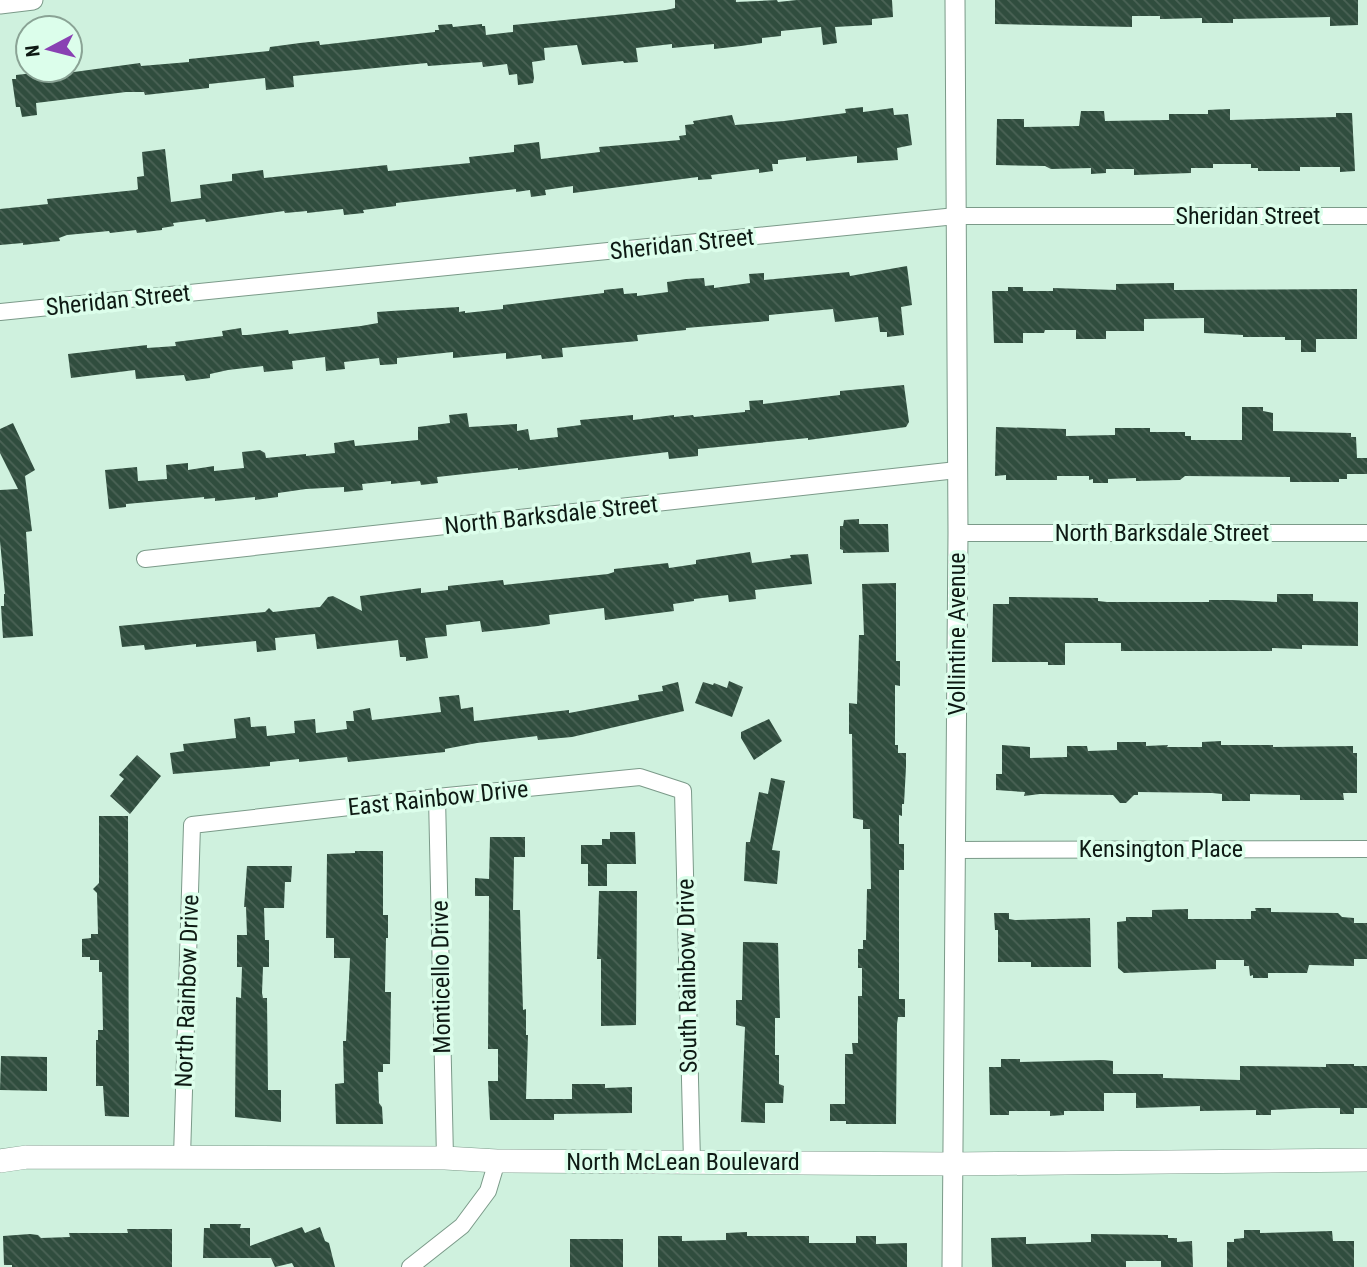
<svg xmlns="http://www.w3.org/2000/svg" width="1367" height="1267" font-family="'Roboto Condensed',sans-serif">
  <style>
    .building { fill: url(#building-back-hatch) }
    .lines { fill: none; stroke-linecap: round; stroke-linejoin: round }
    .minor-casing { stroke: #7b9a89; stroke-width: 18 }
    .tertiary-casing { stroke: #7b9a89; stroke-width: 21 }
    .secondary-casing { stroke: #7b9a89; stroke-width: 24 }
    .minor { stroke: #fff; stroke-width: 16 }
    .tertiary { stroke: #fff; stroke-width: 19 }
    .secondary { stroke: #fff; stroke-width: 23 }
    .labels { text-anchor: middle; stroke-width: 7; stroke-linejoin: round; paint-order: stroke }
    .street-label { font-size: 24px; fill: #0e1a14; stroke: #dcfeeb }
  </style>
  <defs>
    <pattern id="building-back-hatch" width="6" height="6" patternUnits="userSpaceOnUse" patternTransform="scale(1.75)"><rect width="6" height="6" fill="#304d3e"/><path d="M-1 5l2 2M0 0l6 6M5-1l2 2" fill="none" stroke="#4b6356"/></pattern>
  </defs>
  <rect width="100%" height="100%" fill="#cff1de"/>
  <path class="building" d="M675,0H736V2L777,0L778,2L797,0H892L893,17L872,19V25L835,27L837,43L823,45L821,27L781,31V36L762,38V43L741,46L714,49V44L672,48V44L636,48L638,62L624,63L623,61L582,65L577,45L544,48L545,60L532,62L534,78L533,83L518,85L517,74L509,75L507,64L483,67L482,62L428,66L427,63L293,76L294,87L266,90L265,78L209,84V88L145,95L144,92H126L36,103L37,115L22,117L20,107H16L12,79H16V75L60,70L74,72L140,63L141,66L189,62V59L269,51L270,47L300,43L319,41L320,45L435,32V30H439L438,25L452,24L453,27L482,24V26H485L486,35L513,32V25L666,10L675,8Z
    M995,0H1358V25L1330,26V17L1233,19V23H1202V18L1163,19H1160V16H1132V27L995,24Z
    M863,107V112L893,108L894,115L908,114L912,145L897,148L898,160L857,163V156L806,161V157L778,160V164H772L773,171L759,173V169L711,175L712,179L698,180V177L573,193V186L545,190L546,195L531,197L530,190L516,192V189L396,203V206L363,210L364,213L344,215L343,209L307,213V211L285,213L284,211L206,222L205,219L173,223L174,226L162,228V230L137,233L136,230L110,233L109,231L67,235L59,238L60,241L23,245V243L0,245V209L48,204L47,199L136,190L138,189L137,177L144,176L142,152L165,149L171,202L201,198L200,185L232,181V174L263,170L264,178L387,165L388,171L470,163L469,157L514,152V145L539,142L541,159L600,152L599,147L680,140L679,136L686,135L685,125L694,124L693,121L732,115L735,125L784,121L846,113L845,109Z
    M1230,109V120L1336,117V113H1352L1355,171L1340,172V167H1300V171H1258V168H1251V164H1213V168H1191V173L1134,175V169H1106V173L1091,174V168L1051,169L1045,166L996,165L997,119H1024V127L1079,126L1081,111H1104L1105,121L1169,120V114H1208V110Z
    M907,266L912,305L901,307L904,335L887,337V332H880L878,317L835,322L833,309L769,315V321L686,328V330L637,335L638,341L562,348L563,357L542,359L541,355L506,359V353L453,358V352L397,358V364L382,365H380L379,358L344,362L345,369L326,371L325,357L292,361L293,369L264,372L263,366L228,370L210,374V378L186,381L184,375L136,379L135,370L71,378L68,354L147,345V348L176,346L175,342L223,336L222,331L241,328L242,335H247L288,330L289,334L361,326L378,323L377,312L391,311L459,307V312L465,311V313L503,309V305L604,293V290L623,288L624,294L637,293V296L668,292L667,282L686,279L704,278L705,286L714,285V288L750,283L749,274L764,273V280L849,272L850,276Z
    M1174,283V290L1357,289V339H1316V352H1301V340H1285V337H1243V335L1204,333V318L1144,319V331H1106V339H1076V330H1045L1044,333H1023V343H994L992,291H1008V287H1023V291H1053V288L1116,290V284Z
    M904,385L909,422L906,427L892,429L808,440V438L698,449V456L669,459L668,452L518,470V468L437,477L438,483L421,485L420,481L391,484V481L362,484L363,490L344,492V487L306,489L278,493V497L255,500V497L215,501V498L204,499V497L126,504V507L109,509L105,470L137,467L138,481L167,479L166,465L188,463V470L214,466V471L244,468L242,452L260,450L265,453L266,458L306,454V456L335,453L334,443L354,440L355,446L418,440V427L450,423L449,415L467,413L469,427L517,424V431L528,429L530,440L558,437L557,428L581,425L580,420L633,415V420L674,415V417L693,415L694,417L745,412V410H750L749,401L763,400V404L840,395V391Z
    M1242,407H1263V411L1273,413V431L1351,433V437H1356L1357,458H1367V474H1347V479H1339V482H1290V477L1185,476L1180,480L1136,481V478L1108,479V483H1093V479L1089,480V476H1057V480H1006V475L995,476L996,427L1066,429V436L1115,435V428H1150V432H1185V436H1191V440H1242Z
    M13,423L35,470L25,476L32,531L26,532L33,636L3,638L1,606H4V594H5L0,541V490L18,489L0,453V429Z
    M859,519V524H888L889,552L843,553V550L840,549V526H843L844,520Z
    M750,552L752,563L791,558L790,555L808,554L812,584L755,590L756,599L729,602L728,595L694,599V601L673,604L674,611L605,620L604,608L549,615L550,624L538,626L482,632L480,621L446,625L447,636L425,638L428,658L406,661V657H400L398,640L317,649L315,634L275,638L276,650L257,652L256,641L196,647V644L145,650L144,645L122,647L119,626L265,612L269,608L273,612L309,608L320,607L328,597L333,596L362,611L360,596L421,588V593L448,590V586L503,580L504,585L608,574L614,572V569L668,563L669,568L696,564V560Z
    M896,583V661H900V686L895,685V745H898V753H906V767L904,804H902V816L899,815V844H904V870H899V999H905V1017H898L897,1024L896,1124H846V1121H830V1104H845V1054H853L852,1043H858V996H862V968H858V949H863V940H866L867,889H871L870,829H863V820L853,818L852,734H849V703L857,704L859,635H864L862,584Z
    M1277,594H1313V601L1358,602V646L1302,645V649L1272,648V651H1121V643H1065V665H1048V662H992L993,604H1009V597L1098,598V601L1107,602H1209V600H1231L1277,602Z
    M729,681L743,687L732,717L695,703L703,682L713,685L714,683L727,688Z
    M678,682L684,711L572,737L538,740L537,736L477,743L445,749V752L348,762L347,757L299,762V759L270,762V766L173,774L170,753L184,751L183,744L236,738L234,719L250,717L251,727L266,726L267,736L295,733L294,721L315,719L316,733L347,729L346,721H354L353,711L370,708L372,720L441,712L439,697L459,695L461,709L473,707L474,721L569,710V713L639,700L638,695L663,691L662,686Z
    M769,719L782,741L754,760L741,738V732Z
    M1221,741V745H1273V747L1353,746V753H1357V793H1343L1344,800H1300V795L1250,794V801H1222V794L1212,793L1138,792V795H1134L1126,803H1120L1113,795L1040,794L1024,796L1025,792L996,790V774H1002V745L1030,747V758L1067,757V746H1087L1088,751L1117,750V742H1146V746L1168,745L1167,747H1202V742Z
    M137,755L161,776L130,814L110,796L124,779L119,775Z
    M771,778L785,781L772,850L780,851L777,884L744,881L746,842H750L759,792L768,794Z
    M99,816H128L129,1117L105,1116L103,1086H96V1040H98V1030H103L102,972H99V960H90V957H82V939L91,938V934H98L97,893L93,889L99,883Z
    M610,832H635L636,864H607V886H588V864H581V845H602V839H610Z
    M490,837H525V857H514L513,910H520L523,1010L526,1009V1035H528L526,1099H572V1084H605V1088L632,1087V1113L554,1114V1120H490L488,1081H498V1049H488L489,896H475V878L489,879Z
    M355,851H383V915H388V938H386L385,992H391L390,1064H383V1072H378L379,1103L382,1107L383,1124H336L335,1084L344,1083L343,1041H346L350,958H334V938H326L327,854L355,853Z
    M247,866H292L291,882H285L284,908H264L265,940H269V967H263L262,993L263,998H267L268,1090H281V1122L235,1117L236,997L241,998L242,967H237V935H247L246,907H244Z
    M599,891H637L636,1025L601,1026V959H597Z
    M1255,908H1271V912L1338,913L1342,917L1354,918V923H1367V959H1354V966L1309,965L1307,973H1268V978H1253V975L1250,976L1249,966H1244V960H1216V969L1124,973L1118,968L1117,922L1126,921V917H1152V910L1188,909V919H1251V911H1256Z
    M994,913H1009V919L1015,920L1090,918L1091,967H1031V962H998V930H995Z
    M743,942L778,943L780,1018H775V1055H779V1084L784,1086L783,1103H765V1123L741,1122L745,1027L736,1025V1000H742Z
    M1,1056L47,1057V1091L0,1090Z
    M1001,1059H1020V1062L1103,1060L1113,1061V1074H1163V1078L1240,1080V1066L1326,1067V1064H1354V1066H1367V1108H1354V1114H1340V1108H1313L1271,1110V1115H1256V1110L1200,1111V1106L1136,1108V1093H1104V1111H1064V1115L1050,1116V1111H1009V1115H990L989,1067H1001Z
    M210,1224H241L240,1228H250V1246L302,1227L305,1233L320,1227L325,1241L329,1243L335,1267H294L292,1263L275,1267L271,1258H203L204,1228H210Z
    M127,1229H172V1267H12V1265H4L3,1236L30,1234L38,1235L41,1238L70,1237L69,1233H128Z
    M1244,1230H1260V1233L1332,1231L1333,1241H1354V1267H1227V1242H1234V1239L1244,1238Z
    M747,1232V1236H809V1243H856V1236H876V1244L907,1243V1267H658V1236H682V1241L726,1240V1233Z
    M1091,1234L1168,1235V1238H1177V1242L1192,1241L1193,1267H1161V1261H1126V1267H992L991,1238L1026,1237V1244L1091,1242Z
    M570,1239H623V1267H570Z"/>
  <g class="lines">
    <g class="minor-casing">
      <path id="minor" d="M0,312L956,216H1367
        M958,533H1367
        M145,559L957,470
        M437,797L445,1158
        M955,850L1367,849
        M182,1157L192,825L437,797L640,777L683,791L692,1162
        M410,1267L462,1226L488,1191L497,1161"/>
    </g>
    <g class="tertiary-casing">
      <path id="tertiary" d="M0,4L33,0
        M952,1267L958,533L955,0"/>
    </g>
    <g class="secondary-casing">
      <path id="secondary" d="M0,1161L27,1157L445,1158L497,1161L953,1164L1367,1160"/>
    </g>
    <use href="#minor" class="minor"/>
    <use href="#tertiary" class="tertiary"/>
    <use href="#secondary" class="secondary"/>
  </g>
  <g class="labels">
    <g class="street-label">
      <text x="1248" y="224">Sheridan Street</text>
      <text transform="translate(682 244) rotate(-6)" y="8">Sheridan Street</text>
      <text transform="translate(118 300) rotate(-6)" y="8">Sheridan Street</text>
      <text transform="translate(551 515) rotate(-6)" y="8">North Barksdale Street</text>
      <text x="1162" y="541">North Barksdale Street</text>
      <text transform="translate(957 634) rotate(-90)" y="8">Vollintine Avenue</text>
      <text transform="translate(438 798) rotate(-6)" y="8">East Rainbow Drive</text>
      <text x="1161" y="857">Kensington Place</text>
      <text transform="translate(687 976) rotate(-91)" y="8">South Rainbow Drive</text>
      <text transform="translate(441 977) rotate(-91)" y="8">Monticello Drive</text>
      <text transform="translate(187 991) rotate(-88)" y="8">North Rainbow Drive</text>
      <text x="683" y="1170">North McLean Boulevard</text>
    </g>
  </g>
  <g transform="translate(49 49) rotate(263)"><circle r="33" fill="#dcfeeb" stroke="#8aa395" stroke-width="2"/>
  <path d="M0-5L12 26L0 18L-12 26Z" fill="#8941b3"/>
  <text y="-10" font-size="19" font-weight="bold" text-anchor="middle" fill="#0e1a14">N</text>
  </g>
</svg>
